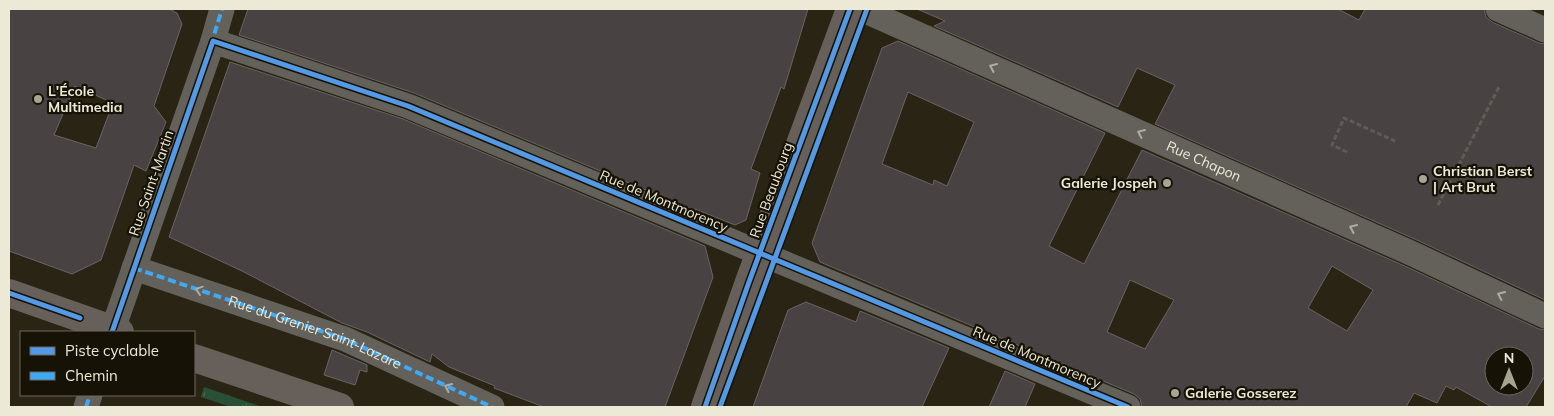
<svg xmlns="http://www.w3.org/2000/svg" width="1554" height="416" font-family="Mulish,sans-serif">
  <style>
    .grass { fill: url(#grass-tufts) }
    .building { fill: #484342; stroke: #696463; fill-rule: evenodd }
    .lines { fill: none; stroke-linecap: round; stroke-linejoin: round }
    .path { stroke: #605c54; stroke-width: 3; stroke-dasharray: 5 2.5; stroke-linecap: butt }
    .street { stroke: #64605a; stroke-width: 25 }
    .secondary { stroke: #67605a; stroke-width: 28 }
    .quiet { stroke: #3fa9f5; stroke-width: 4; stroke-dasharray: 8 4; stroke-linecap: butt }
    .cycleway-casing { stroke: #161306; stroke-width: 8 }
    .cycleway { stroke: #5399e6; stroke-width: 5 }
    .oneway { stroke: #afab9f }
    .poi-dot { fill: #a8a492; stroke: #161306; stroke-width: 2 }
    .labels { text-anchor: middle; stroke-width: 4.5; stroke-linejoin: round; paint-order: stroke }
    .poi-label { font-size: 14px; font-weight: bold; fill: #ede9d7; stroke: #161306; text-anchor: start }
    .street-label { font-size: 14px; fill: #ede9d7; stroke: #161306 }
  </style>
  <defs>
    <pattern id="grass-tufts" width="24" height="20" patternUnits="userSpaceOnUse" patternTransform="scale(1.25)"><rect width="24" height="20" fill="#294f36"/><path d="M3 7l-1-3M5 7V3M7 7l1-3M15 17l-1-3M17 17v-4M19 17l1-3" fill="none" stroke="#486852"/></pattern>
  </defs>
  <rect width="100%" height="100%" fill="#292413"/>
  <path class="grass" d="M204,387L263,407H231L201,397Z"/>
  <path class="building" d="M9,9H169L177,13L182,24L154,106L166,122L146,171L134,165L101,260L72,274L9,251ZM75,86L113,103L96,148L54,135Z
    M248,9H808L784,89L781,87L751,169L760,173L746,220L735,225L695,209L696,211L414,93L239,35Z
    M917,9H1338L1359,20L1365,9H1484L1486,17L1492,22L1539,43L1545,44V300L1419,241L1155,124L1175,85L1137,68L1118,107L934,26L945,21Z
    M898,41L1105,133L1049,246L1084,264L1142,150L1407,267L1539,329L1545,330V376L1526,407H1492L1456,387L1454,390L1446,386L1437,403L1414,393L1406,407H1142L1140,399L1134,394L820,262L812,243L882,48ZM908,92L974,122L947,186L934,180L933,185L882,164ZM1332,266L1373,290L1347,331L1308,308ZM1130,280L1174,300L1145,349L1107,332ZM1494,356H1524V386H1494Z
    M230,62L403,119L705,246L713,277L665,407H544L494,388L495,386L449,367L432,354L430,362L367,332L342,323L242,271L169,237Z
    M806,302L856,322L860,311L949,348L922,407H753L788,310Z
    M332,350L367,365V372L360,370L355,385L324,375Z
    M1005,371L1035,384L1025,407H989Z"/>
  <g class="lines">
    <path class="path" d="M1347,152L1332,145L1344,118L1395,141
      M1438,205L1499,87"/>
    <g class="street">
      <path id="s1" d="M861,9L1413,254L1545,316"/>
      <path d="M1498,9L1545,30"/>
      <path d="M213,41L408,106L1128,407"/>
      <path id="s2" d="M134,268L345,339L492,407"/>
      <path d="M112,332L213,41L222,9"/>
      <path d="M86,407L90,395"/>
    </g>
    <path class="secondary" d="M9,293L120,332
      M194,358L340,407
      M705,407L749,282L850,9"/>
    <path class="quiet" d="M211,45L222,9
      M134,268L345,339L492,407
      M86,407L90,395"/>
    <g class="cycleway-casing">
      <path id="cycleway" d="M9,293L80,318
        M112,332L213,41L408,106L1128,407
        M705,407L749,282L850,9
        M720,407L867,9"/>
    </g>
    <use href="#cycleway" class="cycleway"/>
  </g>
  <defs><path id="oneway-chevron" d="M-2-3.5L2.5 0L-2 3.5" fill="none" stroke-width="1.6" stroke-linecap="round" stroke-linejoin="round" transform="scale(1.25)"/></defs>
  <g class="oneway">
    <use href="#oneway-chevron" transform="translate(993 67) rotate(-156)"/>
    <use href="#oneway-chevron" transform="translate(1141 133) rotate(-156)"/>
    <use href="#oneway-chevron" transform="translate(1353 228) rotate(-156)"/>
    <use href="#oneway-chevron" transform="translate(199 290) rotate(-161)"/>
    <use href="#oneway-chevron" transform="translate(1501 295) rotate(-155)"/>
    <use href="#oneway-chevron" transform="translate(448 387) rotate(-155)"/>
  </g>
  <g class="poi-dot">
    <circle cx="38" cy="99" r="5"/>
    <circle cx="1423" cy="179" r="5"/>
    <circle cx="1167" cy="183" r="5"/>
    <circle cx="1175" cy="393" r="5"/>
  </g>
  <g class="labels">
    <g class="poi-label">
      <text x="48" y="96">L'École<tspan x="48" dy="16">Multimedia</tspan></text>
      <text x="1433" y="176">Christian Berst<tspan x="1433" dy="16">| Art Brut</tspan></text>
      <text x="1157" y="188" text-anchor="end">Galerie Jospeh</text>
      <text x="1185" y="398">Galerie Gosserez</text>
    </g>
    <g class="street-label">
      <text dy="5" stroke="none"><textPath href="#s1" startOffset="375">Rue Chapon</textPath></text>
      <text transform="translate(151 183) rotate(-71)" y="5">Rue Saint-Martin</text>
      <text transform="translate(771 190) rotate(-70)" y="5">Rue Beaubourg</text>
      <text transform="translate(664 201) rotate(23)" y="5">Rue de Montmorency</text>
      <text dy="5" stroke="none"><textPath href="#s2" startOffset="192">Rue du Grenier Saint-Lazare</textPath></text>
      <text transform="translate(1037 357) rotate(23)" y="5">Rue de Montmorency</text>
    </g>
  </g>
  <rect width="1554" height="416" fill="none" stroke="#ede9d7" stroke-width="20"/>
  <rect x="20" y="331" width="175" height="65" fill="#161306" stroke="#6c695a"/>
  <rect x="30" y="347" width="25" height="8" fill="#5399e6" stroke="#6c695a"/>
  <text x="65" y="356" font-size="15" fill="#ede9d7">Piste cyclable</text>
  <rect x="30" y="372" width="25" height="8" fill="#3fa9f5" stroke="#6c695a"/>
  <text x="65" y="381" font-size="15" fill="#ede9d7">Chemin</text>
  <g transform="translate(1509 371)"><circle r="24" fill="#161306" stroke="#6c695a"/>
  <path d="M0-4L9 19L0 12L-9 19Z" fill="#a8a492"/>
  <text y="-8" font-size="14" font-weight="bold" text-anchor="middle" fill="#ede9d7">N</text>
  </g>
</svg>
